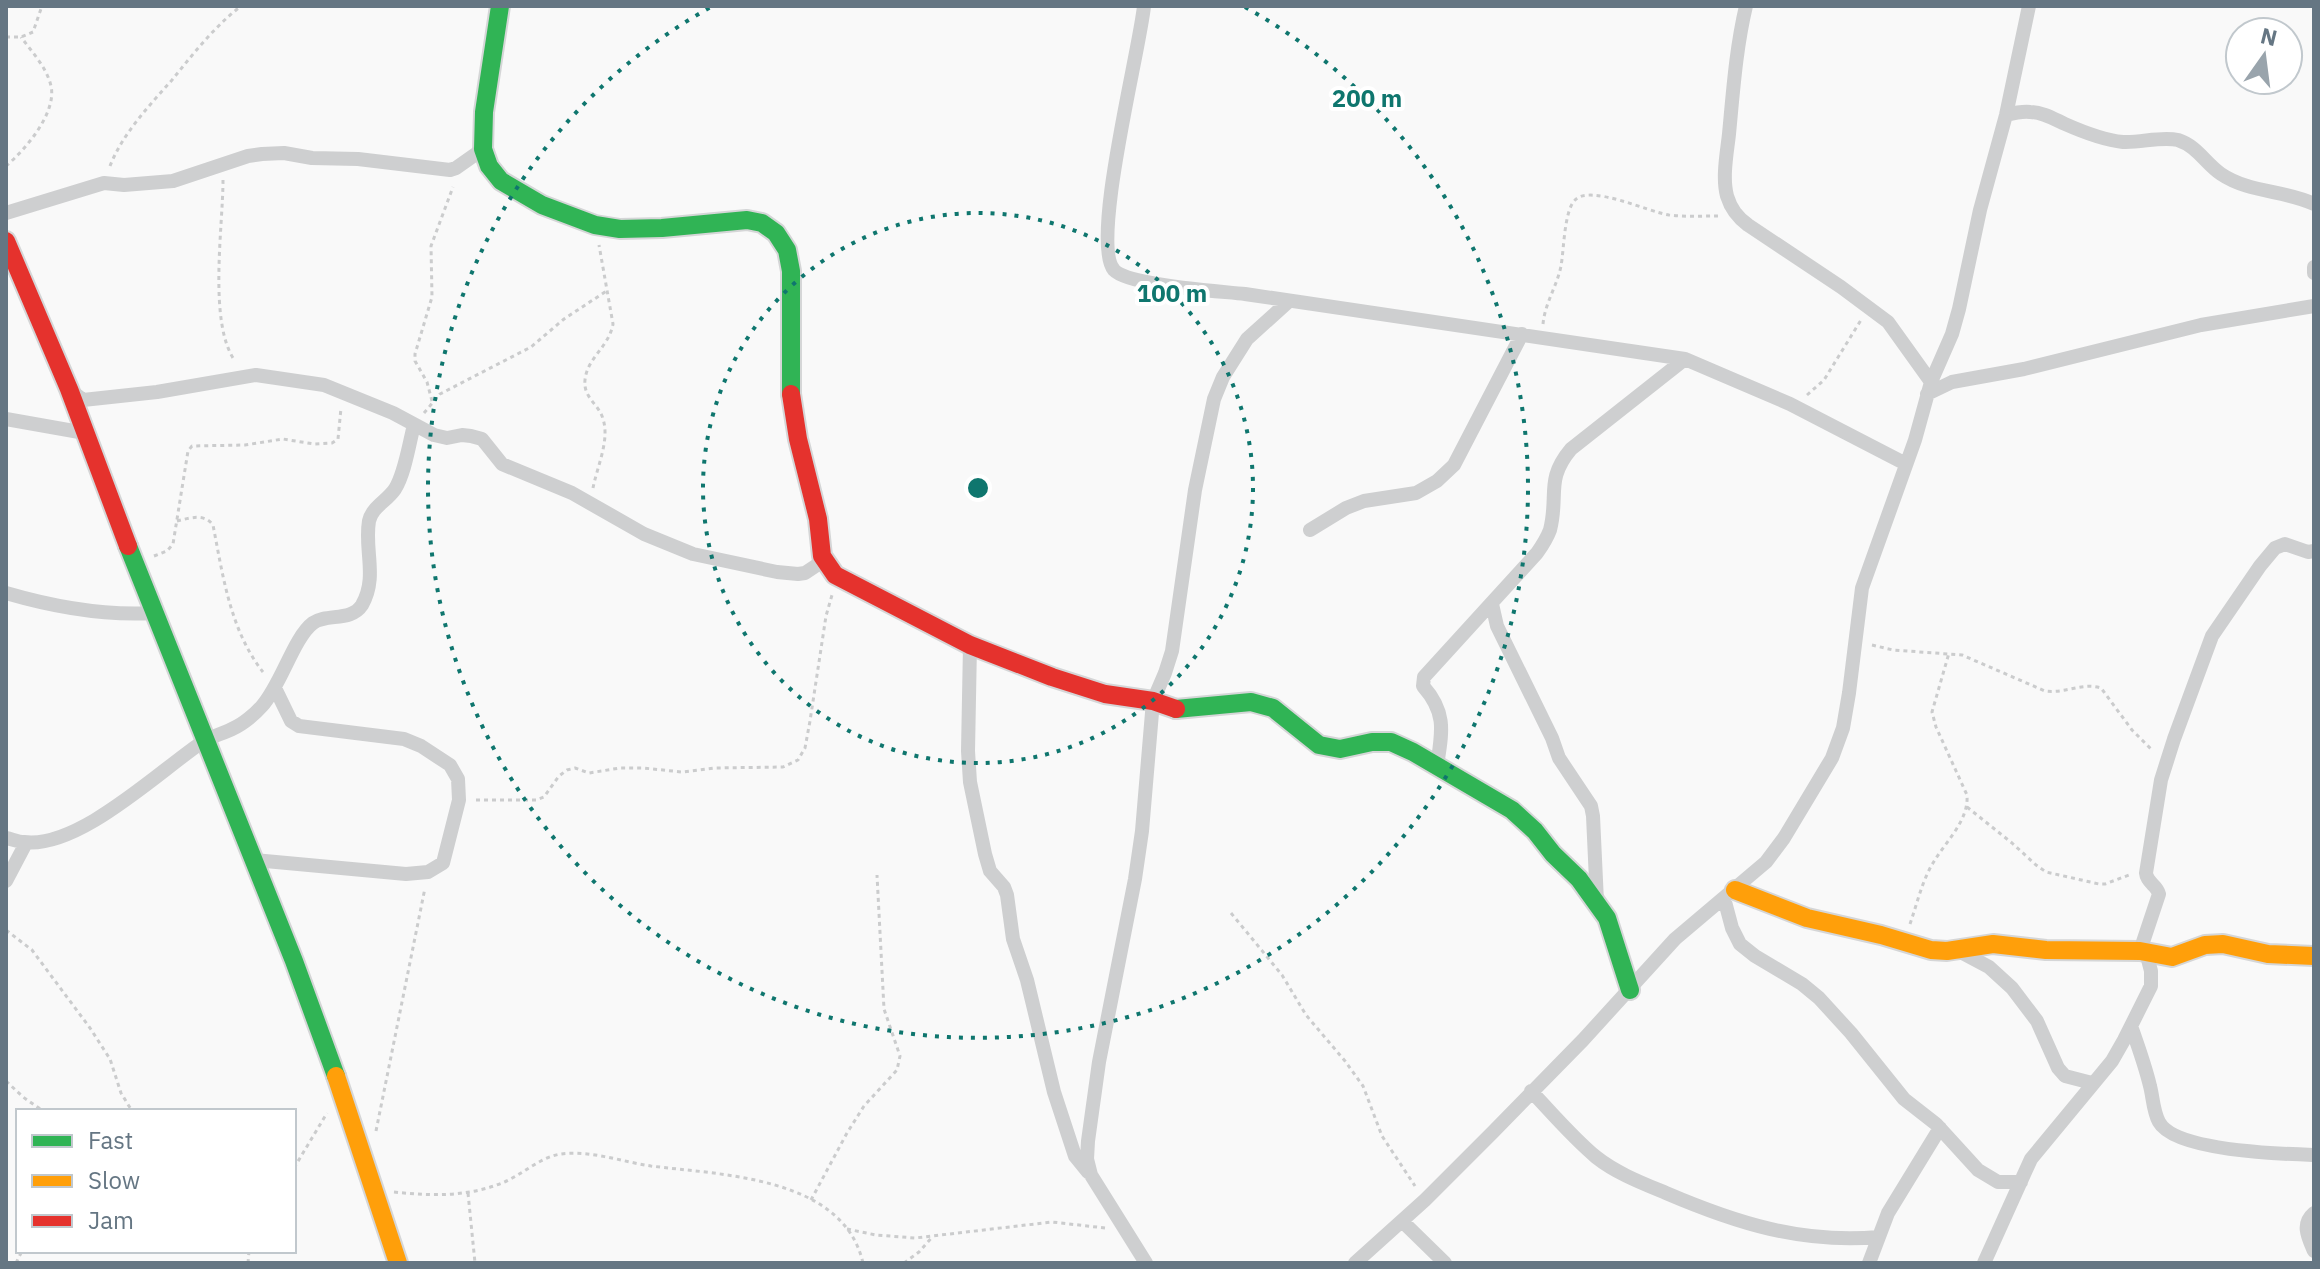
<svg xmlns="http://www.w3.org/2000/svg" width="2320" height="1269" font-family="'IBM Plex Sans',sans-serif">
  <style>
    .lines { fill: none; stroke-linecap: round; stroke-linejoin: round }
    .fast-casing { stroke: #d5d6d7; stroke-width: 22 }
    .slow-casing { stroke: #d5d6d7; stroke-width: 22 }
    .jam-casing { stroke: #d5d6d7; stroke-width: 22 }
    .path { stroke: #cbcccd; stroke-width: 3; stroke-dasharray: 4 4; stroke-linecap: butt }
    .street { stroke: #cecfd0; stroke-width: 14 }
    .fast { stroke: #30b455; stroke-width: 18 }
    .slow { stroke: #ff9f0a; stroke-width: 18 }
    .jam { stroke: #e5322d; stroke-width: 18 }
    .ring { fill: none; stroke: #0f766e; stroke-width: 4; stroke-dasharray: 4 8 }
    .centre { fill: #0f766e; stroke: #fff; stroke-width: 4 }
    .ring-label { font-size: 24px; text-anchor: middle; font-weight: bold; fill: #0f766e; stroke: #fff; stroke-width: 8; stroke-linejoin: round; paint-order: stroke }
  </style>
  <rect width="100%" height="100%" fill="#f9f9f9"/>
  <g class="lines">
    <g class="fast-casing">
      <path id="fast" d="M500,6L484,112L483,149L489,166L501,181L542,205L595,225L620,229L662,228L747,220L762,223L776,233L787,250L791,271V394
        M128,546L294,961L336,1076
        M1176,709L1251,702L1273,708L1319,745L1340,749L1372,742H1391L1413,752L1512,810L1535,831L1553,854L1579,879L1607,918L1630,990"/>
    </g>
    <g class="slow-casing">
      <path id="slow" d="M1735,890L1807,918L1881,935L1931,950L1947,951L1993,944L2046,950L2140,951L2172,957L2205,945L2223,944L2268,954L2314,956
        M336,1076L398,1263"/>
    </g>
    <g class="jam-casing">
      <path id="jam" d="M6,241L69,389L128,546
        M791,394L798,439L818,519L822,556L835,575L970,645L1052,677L1105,694L1153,701L1176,709"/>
    </g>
    <path class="path" d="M6,37H21L33,32L42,6
      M6,166C25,150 57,113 51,86C47,68 32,52 21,37
      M110,166C123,133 149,106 172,80C193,54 214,27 241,6
      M223,180C223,227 208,323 235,361
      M1543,324C1545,303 1557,286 1561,266C1564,250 1564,211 1575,200C1590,184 1649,212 1669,215C1685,217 1702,216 1718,216
      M1807,395L1824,380L1861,320
      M432,401L427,382L415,361V354L432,297L431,246L453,187
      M424,413L440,394L531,347L564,319L608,290
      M593,488C597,467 610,440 603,419C599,404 583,398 585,380C587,358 609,347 613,324L599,245
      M177,521C190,518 204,513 213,525C223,576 230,630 263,672
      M154,556L167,551L173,544L188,451L192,446L245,445L283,439L314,444L332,443L338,439L341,408
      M1872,645L1893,650L1962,655L2045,691C2064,694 2083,682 2101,688L2132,730L2153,751
      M476,800H536L544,797L559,776L567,770L575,768L589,773L620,768H643L682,772L715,768L783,767L798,760L805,748L810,721L826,616L832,595
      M1967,807L2012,843L2036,865L2046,872L2099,884H2105L2129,875
      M1231,913L1282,975L1306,1015L1345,1061L1363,1086L1382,1136L1415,1186
      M1910,924C1917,904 1922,881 1933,863C1945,842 1969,821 1967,795L1936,727L1932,712L1949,653
      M6,930L32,950L90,1028L110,1059L121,1093L132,1111
      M6,1081L23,1097L43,1111
      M376,1131L425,888
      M294,1168L327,1113
      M394,1192C431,1196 467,1197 502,1183C522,1175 540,1157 561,1154C591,1150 623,1162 651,1166C721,1175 843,1176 863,1263
      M468,1193L475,1263
      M811,1200L847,1133L864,1106L897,1070L900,1056L884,1009L877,875
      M847,1229L876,1235L915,1238L1052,1222L1105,1228
      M16,1263L22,1251
      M248,1263L249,1251
      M904,1263L919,1252L933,1236"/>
    <path class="street" d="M1144,6C1140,49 1090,243 1114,270C1129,286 1220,291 1245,294L1685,359L1790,404L1906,464
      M1746,6C1736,48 1733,92 1729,134C1727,153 1722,177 1727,196C1731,209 1737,217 1748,225L1841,287L1888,322L1931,382
      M2006,115C2014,113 2022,111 2030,112C2042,112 2054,119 2065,124C2083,132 2103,140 2123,142C2141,143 2161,136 2178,140C2197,146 2206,164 2221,174C2249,193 2285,190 2314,204
      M6,213L104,183L124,185L173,181L248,156L262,154L284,153L312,158L358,159L450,170L456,168L483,149
      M2314,267V273
      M69,389L83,400L157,392L256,375L324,385L393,413L434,435L447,438L462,435L471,436L482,439L502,464L572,493L644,534L693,554L777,572L798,574L805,573L823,561
      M1927,394L1952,382L2024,369L2201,325L2314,306
      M6,419L85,433
      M1310,530L1346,508L1364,501L1416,493L1437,481L1454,465L1522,334
      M6,593C54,607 102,616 153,613
      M1492,604L1497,626L1552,738L1559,758L1591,806L1593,816L1597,902
      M970,645L968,751L970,782L985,854L990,871L1004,887L1007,895L1013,939L1027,980L1054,1092L1075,1156L1088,1172
      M1437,766C1442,732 1447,713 1423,686L1424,677L1537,553C1542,546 1547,538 1550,530C1559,495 1545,480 1571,449L1685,359
      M6,838C12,839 18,842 24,842C78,849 157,773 201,743C211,736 223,734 234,728C243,724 255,714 262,706C281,685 294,637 313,623C327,613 351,622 362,605C378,577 364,550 369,521C372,507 387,501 395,489C405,473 409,444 414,425
      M254,860L406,874L428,872L443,863L459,800L458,779L450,765L421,746L404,739L299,726L291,721L275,688
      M6,881L26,843
      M1724,898L1732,928L1740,944L1755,956L1802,984L1819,998L1851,1033L1904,1099L1936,1124L1978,1170L1998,1182H2021
      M1957,950L1989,967L2012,988L2037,1021L2058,1068L2065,1076L2092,1083
      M2140,951L2159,894C2157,885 2147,883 2146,873L2161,780L2174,739L2212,636L2260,566L2275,548L2285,544L2308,552L2314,551
      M2131,1026C2138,1046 2145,1065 2150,1086C2153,1097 2153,1111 2159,1122C2175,1151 2282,1154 2314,1155
      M1531,1091C1552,1113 1572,1137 1596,1157C1616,1173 1642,1183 1666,1193C1736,1223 1802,1244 1879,1237
      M2314,1213C2301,1224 2308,1237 2314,1251
      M1402,1221L1445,1263
      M1146,1263L1091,1175L1087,1159L1088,1141L1099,1062L1135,879L1142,831L1153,701L1165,673L1172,651L1195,490L1214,399L1223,377L1247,339L1289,301
      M1355,1263L1425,1200L1493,1132L1583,1040L1675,939L1766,862L1784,838L1832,758L1843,728L1849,693L1862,588L1915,440L1931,382L1952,334L1959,309L1980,210L2006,115L2029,6
      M1869,1263L1888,1213L1940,1128
      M1984,1263L2031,1159L2112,1061L2124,1040L2151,986V971L2146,952"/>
    <use href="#fast" class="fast"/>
    <use href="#slow" class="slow"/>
    <use href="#jam" class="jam"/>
  </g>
  <g class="ring">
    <circle cx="978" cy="488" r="275"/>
    <path d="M1245 7A550 550 0 1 1 711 7"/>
  </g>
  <circle cx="978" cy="488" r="12" class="centre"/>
  <g class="ring-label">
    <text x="1367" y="107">200 m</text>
    <text x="1172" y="302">100 m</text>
  </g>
  <rect width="2320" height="1269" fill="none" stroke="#657683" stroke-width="16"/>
  <rect x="16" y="1109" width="280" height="144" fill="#ffffff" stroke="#c1c8cd" stroke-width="2"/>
  <rect x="32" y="1135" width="40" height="12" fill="#30b455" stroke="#c1c8cd" stroke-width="2"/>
  <text x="88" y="1149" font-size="24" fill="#657683">Fast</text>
  <rect x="32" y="1175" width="40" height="12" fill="#ff9f0a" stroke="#c1c8cd" stroke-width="2"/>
  <text x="88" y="1189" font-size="24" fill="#657683">Slow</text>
  <rect x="32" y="1215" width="40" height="12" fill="#e5322d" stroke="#c1c8cd" stroke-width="2"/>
  <text x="88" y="1229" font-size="24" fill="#657683">Jam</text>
  <g transform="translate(2264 56) rotate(14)"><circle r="38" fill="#ffffff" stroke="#c1c8cd" stroke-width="2"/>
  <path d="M0-6L14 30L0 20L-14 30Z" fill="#99a4ac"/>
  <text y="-12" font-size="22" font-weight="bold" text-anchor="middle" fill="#657683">N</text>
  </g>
</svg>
